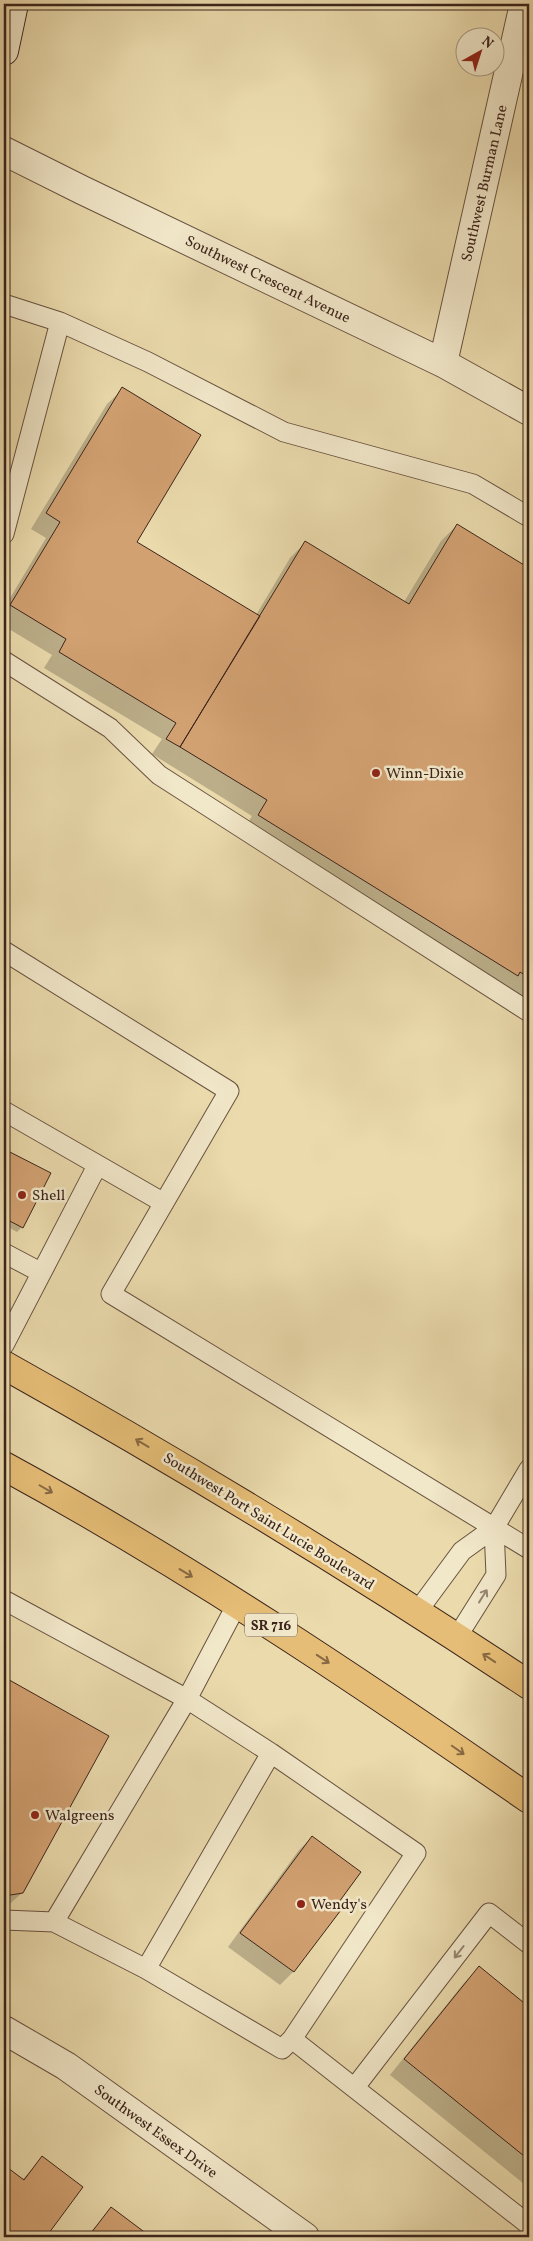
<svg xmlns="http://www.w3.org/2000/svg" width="533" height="2241" font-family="Vollkorn,serif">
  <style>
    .shadow { fill: #0003 }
    .building { fill: #d2a172; stroke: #3c241b }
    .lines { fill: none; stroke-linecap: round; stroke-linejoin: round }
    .service-casing { stroke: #68523f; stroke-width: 21 }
    .minor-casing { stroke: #68523f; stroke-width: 30 }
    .secondary-casing { stroke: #3c241b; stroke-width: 30 }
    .primary-casing { stroke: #3c241b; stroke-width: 30 }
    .service { stroke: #f1e7c9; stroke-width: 19 }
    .minor { stroke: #f1e7c9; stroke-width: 28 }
    .secondary { stroke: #f1e7c9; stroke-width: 28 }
    .primary { stroke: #e5bd76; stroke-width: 28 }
    .oneway { stroke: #886944 }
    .oneway2 { stroke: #968672 }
    .poi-dot { fill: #8f2418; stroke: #f1e7c9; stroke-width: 2 }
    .labels { text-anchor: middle; stroke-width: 5; stroke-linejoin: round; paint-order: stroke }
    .shield { fill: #f1e7c9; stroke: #725e4f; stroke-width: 1 }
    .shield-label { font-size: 14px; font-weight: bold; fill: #3c241b }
    .street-label { font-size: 15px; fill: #3c241b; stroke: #f1e7c9 }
    .poi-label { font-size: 15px; fill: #3c241b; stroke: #f1e7c9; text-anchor: start }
  </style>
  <rect width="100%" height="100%" fill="#eadaac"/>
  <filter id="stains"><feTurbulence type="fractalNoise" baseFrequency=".004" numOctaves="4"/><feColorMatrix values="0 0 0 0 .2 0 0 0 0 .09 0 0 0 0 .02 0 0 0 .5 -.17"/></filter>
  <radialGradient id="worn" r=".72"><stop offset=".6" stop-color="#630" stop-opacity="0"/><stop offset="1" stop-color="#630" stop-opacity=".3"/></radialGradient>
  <path class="shadow" d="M123,389L135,542L256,615L290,558L306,542L404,602L441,541L457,525L529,569V1002L243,830L252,816L152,754L162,739L44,668L52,655L4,626V608L46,538L31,529L107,404Z
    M4,1126L8,1128L4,1137Z
    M4,1150L49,1173L22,1227L17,1232L4,1225Z
    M4,1679L107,1736L22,1893L4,1909Z
    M312,1837L337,1902L342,1906L293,1972L280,1985L228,1947L299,1850Z
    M479,1968L529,2008V2188L390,2075L464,1983Z
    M42,2158L81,2187L45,2237H4V2166L22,2180Z
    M111,2209L149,2237H86Z"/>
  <path class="building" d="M122,387L201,435L137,542L260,616L180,747L166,739L176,723L59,652L66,639L10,605L60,522L46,513Z
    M457,524L529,568V978L520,972L518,976L258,815L267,800L180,747L305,541L409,604Z
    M4,1149L51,1173L23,1228L4,1218Z
    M4,1677L109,1736L23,1893L4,1896Z
    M312,1836L361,1872L339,1902L344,1906L294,1972L240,1933Z
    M479,1966L529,2007V2160L404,2059Z
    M42,2156L83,2187L46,2237H15L9,2233L4,2237V2165L24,2180Z
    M111,2207L151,2237H88Z"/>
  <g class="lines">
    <g class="service-casing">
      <path id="service" d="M4,304L60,322L148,362L284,432L473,484L529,517
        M4,534L60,322
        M4,661L110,728L159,775L529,1012
        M4,951L229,1091L111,1294L529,1549
        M4,1111L164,1203
        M4,1253L40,1272
        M4,1345L97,1166
        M4,1600L187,1699L271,1753L416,1853L292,2039L282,2049L146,1969L54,1922
        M417,1612L462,1551L494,1528L529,1469
        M457,1637L496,1575L494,1528
        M4,1920L54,1922L187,1699L237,1604
        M146,1969L271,1753
        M292,2039L529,2225
        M355,2087L489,1913L529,1944"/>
    </g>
    <g class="minor-casing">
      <path id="minor" d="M4,151L82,190L443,363L529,411
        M443,363L524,4
        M4,2030L66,2066L305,2237"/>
    </g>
    <g class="secondary-casing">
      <path id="secondary" d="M4,51L14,4"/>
    </g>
    <g class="primary-casing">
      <path id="primary" d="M4,1365C183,1465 358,1572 529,1685
        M4,1466C186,1565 359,1681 529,1799"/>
    </g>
    <use href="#service" class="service"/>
    <use href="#minor" class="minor"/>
    <use href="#secondary" class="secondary"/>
    <use href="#primary" class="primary"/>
  </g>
  <defs><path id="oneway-shaft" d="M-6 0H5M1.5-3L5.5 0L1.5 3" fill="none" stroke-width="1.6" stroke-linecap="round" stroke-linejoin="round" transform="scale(1.25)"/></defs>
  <g class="oneway">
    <use href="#oneway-shaft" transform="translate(142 1443) rotate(-149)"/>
    <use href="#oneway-shaft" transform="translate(46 1489) rotate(30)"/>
    <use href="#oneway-shaft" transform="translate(186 1573) rotate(31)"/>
    <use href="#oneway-shaft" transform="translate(489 1658) rotate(-146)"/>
    <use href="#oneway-shaft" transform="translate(323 1659) rotate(33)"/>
    <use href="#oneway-shaft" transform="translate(458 1750) rotate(35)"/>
  </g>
  <g class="oneway2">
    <use href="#oneway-shaft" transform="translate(483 1596) rotate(-58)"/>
    <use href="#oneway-shaft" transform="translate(459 1952) rotate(128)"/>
  </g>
  <g class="poi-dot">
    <circle cx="376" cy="773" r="5"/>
    <circle cx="22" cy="1195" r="5"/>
    <circle cx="35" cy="1815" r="5"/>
    <circle cx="301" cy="1904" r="5"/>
  </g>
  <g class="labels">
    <rect class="shield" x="245" y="1613.5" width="52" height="23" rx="4"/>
    <g class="shield-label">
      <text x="271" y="1630">SR 716</text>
    </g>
    <g class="street-label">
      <text transform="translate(484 183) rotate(-77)" y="5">Southwest Burman Lane</text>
      <text transform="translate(268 279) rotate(26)" y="5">Southwest Crescent Avenue</text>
      <text transform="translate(269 1521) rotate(32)" y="5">Southwest Port Saint Lucie Boulevard</text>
      <text transform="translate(156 2131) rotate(36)" y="5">Southwest Essex Drive</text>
    </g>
    <g class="poi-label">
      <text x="386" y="778">Winn-Dixie</text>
      <text x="32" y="1200">Shell</text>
      <text x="45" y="1820">Walgreens</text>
      <text x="311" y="1909">Wendy's</text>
    </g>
  </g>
  <rect width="533" height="2241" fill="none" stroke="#eadaac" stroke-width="20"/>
  <rect x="5" y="5" width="523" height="2231" fill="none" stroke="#3c241b" stroke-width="2.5"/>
  <rect x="10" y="10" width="513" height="2221" fill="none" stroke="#3c241b"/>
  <g transform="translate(480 52) rotate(39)"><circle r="24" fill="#f1e7c9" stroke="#a99983"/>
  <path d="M0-4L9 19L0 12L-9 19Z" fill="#8f2418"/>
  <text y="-8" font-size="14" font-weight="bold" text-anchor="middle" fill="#3c241b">N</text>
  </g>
  <rect width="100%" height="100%" filter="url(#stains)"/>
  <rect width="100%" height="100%" fill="url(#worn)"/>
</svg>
